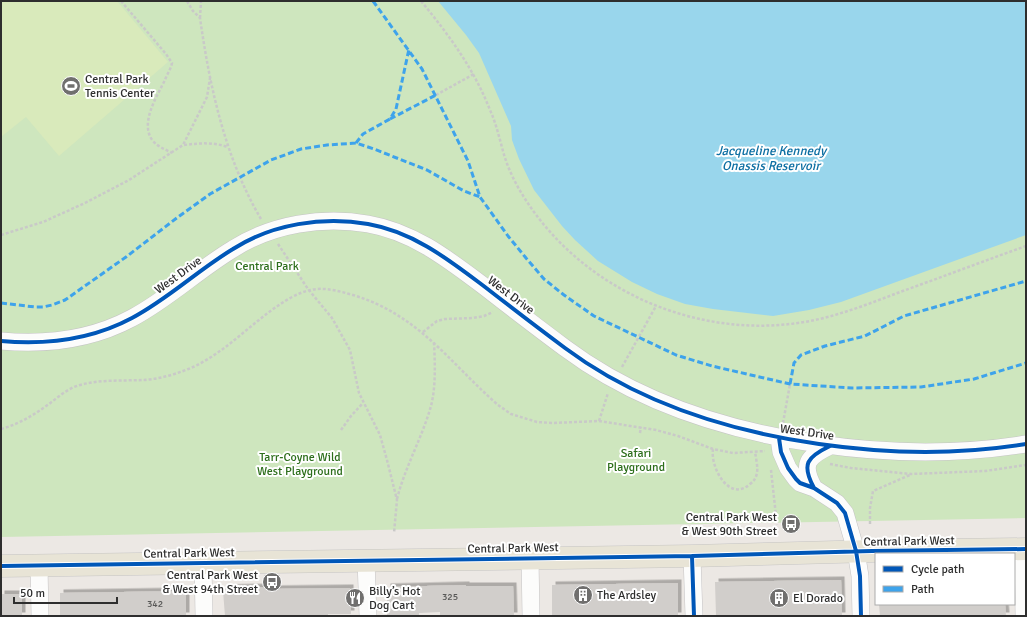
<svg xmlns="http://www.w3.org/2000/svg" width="1027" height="617" font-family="Signika,sans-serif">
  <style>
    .green { fill: #cee6be }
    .pitch { fill: #d9eabb }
    .water { fill: #99d6ec }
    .building { fill: #d1cecb; filter: url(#shadow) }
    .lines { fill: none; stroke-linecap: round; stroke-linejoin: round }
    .minor-casing { stroke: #c5c4c5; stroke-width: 18 }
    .major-casing { stroke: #c6c5c4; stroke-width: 23 }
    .path { stroke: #c9c9c8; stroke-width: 2.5; stroke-dasharray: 3 2; stroke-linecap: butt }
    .minor { stroke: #fcfcfb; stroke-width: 17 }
    .major { stroke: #e8e4d6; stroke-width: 22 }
    .quiet { stroke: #3ea3eb; stroke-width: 3; stroke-dasharray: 6 3; stroke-linecap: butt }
    .cycleway-casing { stroke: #fff; stroke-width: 6 }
    .cycleway { stroke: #0057b8; stroke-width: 4 }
    .labels { text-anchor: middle; stroke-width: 4; stroke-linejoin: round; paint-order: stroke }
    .number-label { font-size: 10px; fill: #585857 }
    .poi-label { font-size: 12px; fill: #2e2e2e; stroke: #fff; text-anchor: start }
    .park-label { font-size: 12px; fill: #2c6e1b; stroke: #fff }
    .street-label { font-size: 12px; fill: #2e2e2e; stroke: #fff }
    .water-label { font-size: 13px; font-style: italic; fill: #0d6fa3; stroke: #fff }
  </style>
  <defs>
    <filter id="shadow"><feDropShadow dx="3.5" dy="-3.5" stdDeviation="0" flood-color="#0004"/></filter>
  </defs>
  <rect width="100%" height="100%" fill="#ece8e4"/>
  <path class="green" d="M1,1H1026V518L1,537Z"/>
  <path class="pitch" d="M1,1H117L168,62L59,156L26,117L1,137Z"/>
  <path class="water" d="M438,1H1026V235L841,302L809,310L773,316L713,309L685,304L657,294L632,282L598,261L575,240L562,226L534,190L519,159L512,140L511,126L479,53L466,35Z"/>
  <path class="building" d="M841,580L842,616H716L715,582Z
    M678,583V616H552V585Z
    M466,585V586H513L514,616H440V612L419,613V616H387V587Z
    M271,587V589L350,588L351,614H328V616H225L223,591L225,590V588Z
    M186,591V616H60V593Z
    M1,594H22V616H1Z
    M879,604H1005L1006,616H880Z"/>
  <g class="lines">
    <g class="minor-casing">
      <path id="minor" d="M1,341C46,345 91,340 132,318C168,299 198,270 233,249C272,224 323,216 368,224C414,232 449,260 485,287C512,308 538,328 565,348C640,404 728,431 819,444C888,454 958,455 1026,444
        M779,438L781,452L788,468L796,479L800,483L814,488L837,503L845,513L856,551L860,576L861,616
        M814,488C801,464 807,457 830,446
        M1023,549L1024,616
        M692,556L694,616
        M530,558L531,616
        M366,560L368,616
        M203,563L204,616
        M39,565L40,616"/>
    </g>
    <g class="major-casing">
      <path id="major" d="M1,566L692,556L872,551L1026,549"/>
    </g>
    <path class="path" d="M121,1L166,54L172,63C171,69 167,74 165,80C157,96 139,124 153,141C158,147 165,149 172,153
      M187,1L193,11L200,18C210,88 225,158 261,219
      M421,1C449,35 474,69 490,110C496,123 499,137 503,151C507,166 514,181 522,194C581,291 700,342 810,321C841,315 871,303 900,292C942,277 984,261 1026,246
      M200,18L201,1
      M436,95L474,74
      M184,145C200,143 213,142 228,147
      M1,235L43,222L85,203L129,180L183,145L207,97L210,78
      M278,244L308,289L332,318L350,350L359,393L380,435L387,460L397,500L394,533
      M423,332L437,321L445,319L473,318L484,316L493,312
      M622,367L656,306
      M599,421L608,393
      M783,423L790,384
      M1,429C19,424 34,415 49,404C57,398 65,391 74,387C95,379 121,381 143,380C160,379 177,374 193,367C230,350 256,317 292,297C315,285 328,288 353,295C419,315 449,362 498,405L511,414L537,422L553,423L599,421L656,430L678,436L713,449L733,453L765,451
      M341,430L351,416L363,403
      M640,433L641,427
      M713,449C710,467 729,503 750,484C754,481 756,478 757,473C758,467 756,458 755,452
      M830,464L851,468L911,474L985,471L1026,465
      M771,470L777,525
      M397,499C405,467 422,438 431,406C436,386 435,364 434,342
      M870,524V508L873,491L910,475"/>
    <use href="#minor" class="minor"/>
    <use href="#major" class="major"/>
    <path class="quiet" d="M373,1L422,69L468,161L480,197L508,236L526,258L544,279L564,295L594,316L676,355L712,366L790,384L852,388L921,387L974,379L1026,363
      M390,119L436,95
      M356,143L363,134L390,119L396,109L409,49
      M1,303L35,307H43L52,305L65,300L126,257L178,217L210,194L271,160L301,149L327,145L356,143L374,149L427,170L464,191L480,197
      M790,384L794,363L801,355L825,346L865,336L904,316L1026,281"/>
    <g class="cycleway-casing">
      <path id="cycleway" d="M1,341C46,345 91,340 132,318C168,299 198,270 233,249C272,224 323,216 368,224C414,232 449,260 485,287C512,308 538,328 565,348C640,404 728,431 819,444C888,454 958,455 1026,444
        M779,438L781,452L788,468L796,479L800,483L814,488L837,503L845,513L856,551L860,576L861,616
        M814,488C801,464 807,457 830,446
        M692,556L694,616
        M1,566L692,556L872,551L1026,549"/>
    </g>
    <use href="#cycleway" class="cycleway"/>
  </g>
  <defs>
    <g id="stadium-disc" transform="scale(1)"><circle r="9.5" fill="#706f6e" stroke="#fff"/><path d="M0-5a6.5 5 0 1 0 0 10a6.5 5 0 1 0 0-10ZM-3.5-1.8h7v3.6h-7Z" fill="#fff"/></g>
    <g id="bus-disc" transform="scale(1)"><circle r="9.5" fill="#706f6e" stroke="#fff"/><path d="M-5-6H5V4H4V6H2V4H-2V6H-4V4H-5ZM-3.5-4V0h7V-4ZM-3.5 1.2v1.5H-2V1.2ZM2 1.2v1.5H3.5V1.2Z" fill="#fff"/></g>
    <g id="building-disc" transform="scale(1)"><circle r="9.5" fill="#706f6e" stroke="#fff"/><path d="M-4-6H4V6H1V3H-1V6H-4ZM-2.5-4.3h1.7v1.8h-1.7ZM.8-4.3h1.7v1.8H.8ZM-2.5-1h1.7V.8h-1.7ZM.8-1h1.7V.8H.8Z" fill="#fff"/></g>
    <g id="restaurant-disc" transform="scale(1)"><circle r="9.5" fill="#706f6e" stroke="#fff"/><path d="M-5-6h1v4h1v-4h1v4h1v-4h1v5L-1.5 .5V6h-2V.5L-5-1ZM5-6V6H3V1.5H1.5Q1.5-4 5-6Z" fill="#fff"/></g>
  </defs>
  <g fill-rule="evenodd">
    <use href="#stadium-disc" x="71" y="86"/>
    <use href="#bus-disc" x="791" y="524"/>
    <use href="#bus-disc" x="272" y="582"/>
    <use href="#building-disc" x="583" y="595"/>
    <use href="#restaurant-disc" x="355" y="598"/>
    <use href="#building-disc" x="779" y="598"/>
  </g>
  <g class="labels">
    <g class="number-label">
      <text x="450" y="600">325</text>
      <text x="155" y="607">342</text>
    </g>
    <g class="poi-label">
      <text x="85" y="83">Central Park<tspan x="85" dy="14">Tennis Center</tspan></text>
      <text x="777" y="521" text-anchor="end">Central Park West<tspan x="777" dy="14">&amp; West 90th Street</tspan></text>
      <text x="258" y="579" text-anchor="end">Central Park West<tspan x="258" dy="14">&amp; West 94th Street</tspan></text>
      <text x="369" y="595">Billy’s Hot<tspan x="369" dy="14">Dog Cart</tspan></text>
      <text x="597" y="599">The Ardsley</text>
      <text x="793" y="602">El Dorado</text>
    </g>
    <g class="park-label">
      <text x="267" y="270">Central Park</text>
      <text x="636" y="457">Safari<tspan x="636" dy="14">Playground</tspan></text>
      <text x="300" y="461">Tarr-Coyne Wild<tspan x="300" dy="14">West Playground</tspan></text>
    </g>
    <g class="street-label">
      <text transform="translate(178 275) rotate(-36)" y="4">West Drive</text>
      <text transform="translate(511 295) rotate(37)" y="4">West Drive</text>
      <text transform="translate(807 432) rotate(8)" y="4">West Drive</text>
      <text transform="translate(909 541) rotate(-1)" y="4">Central Park West</text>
      <text transform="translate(513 548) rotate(-1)" y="4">Central Park West</text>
      <text transform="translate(189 553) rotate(-1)" y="4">Central Park West</text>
    </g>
    <g class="water-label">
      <text x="771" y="155">Jacqueline Kennedy<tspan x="771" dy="15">Onassis Reservoir</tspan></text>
    </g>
  </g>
  <rect width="1027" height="617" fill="none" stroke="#2e2e2e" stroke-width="4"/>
  <rect x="875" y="553" width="140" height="52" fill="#ffffff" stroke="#ababab"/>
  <rect x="883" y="566" width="20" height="6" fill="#0057b8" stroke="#ababab"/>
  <text x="911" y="573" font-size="12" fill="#2e2e2e">Cycle path</text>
  <rect x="883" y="586" width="20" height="6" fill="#3ea3eb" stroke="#ababab"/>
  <text x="911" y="593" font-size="12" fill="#2e2e2e">Path</text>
  <path d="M14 597v6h103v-6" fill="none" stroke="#2e2e2e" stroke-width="2"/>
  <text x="20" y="597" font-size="12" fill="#2e2e2e" stroke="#ffffff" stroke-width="3" paint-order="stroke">50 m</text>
</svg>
